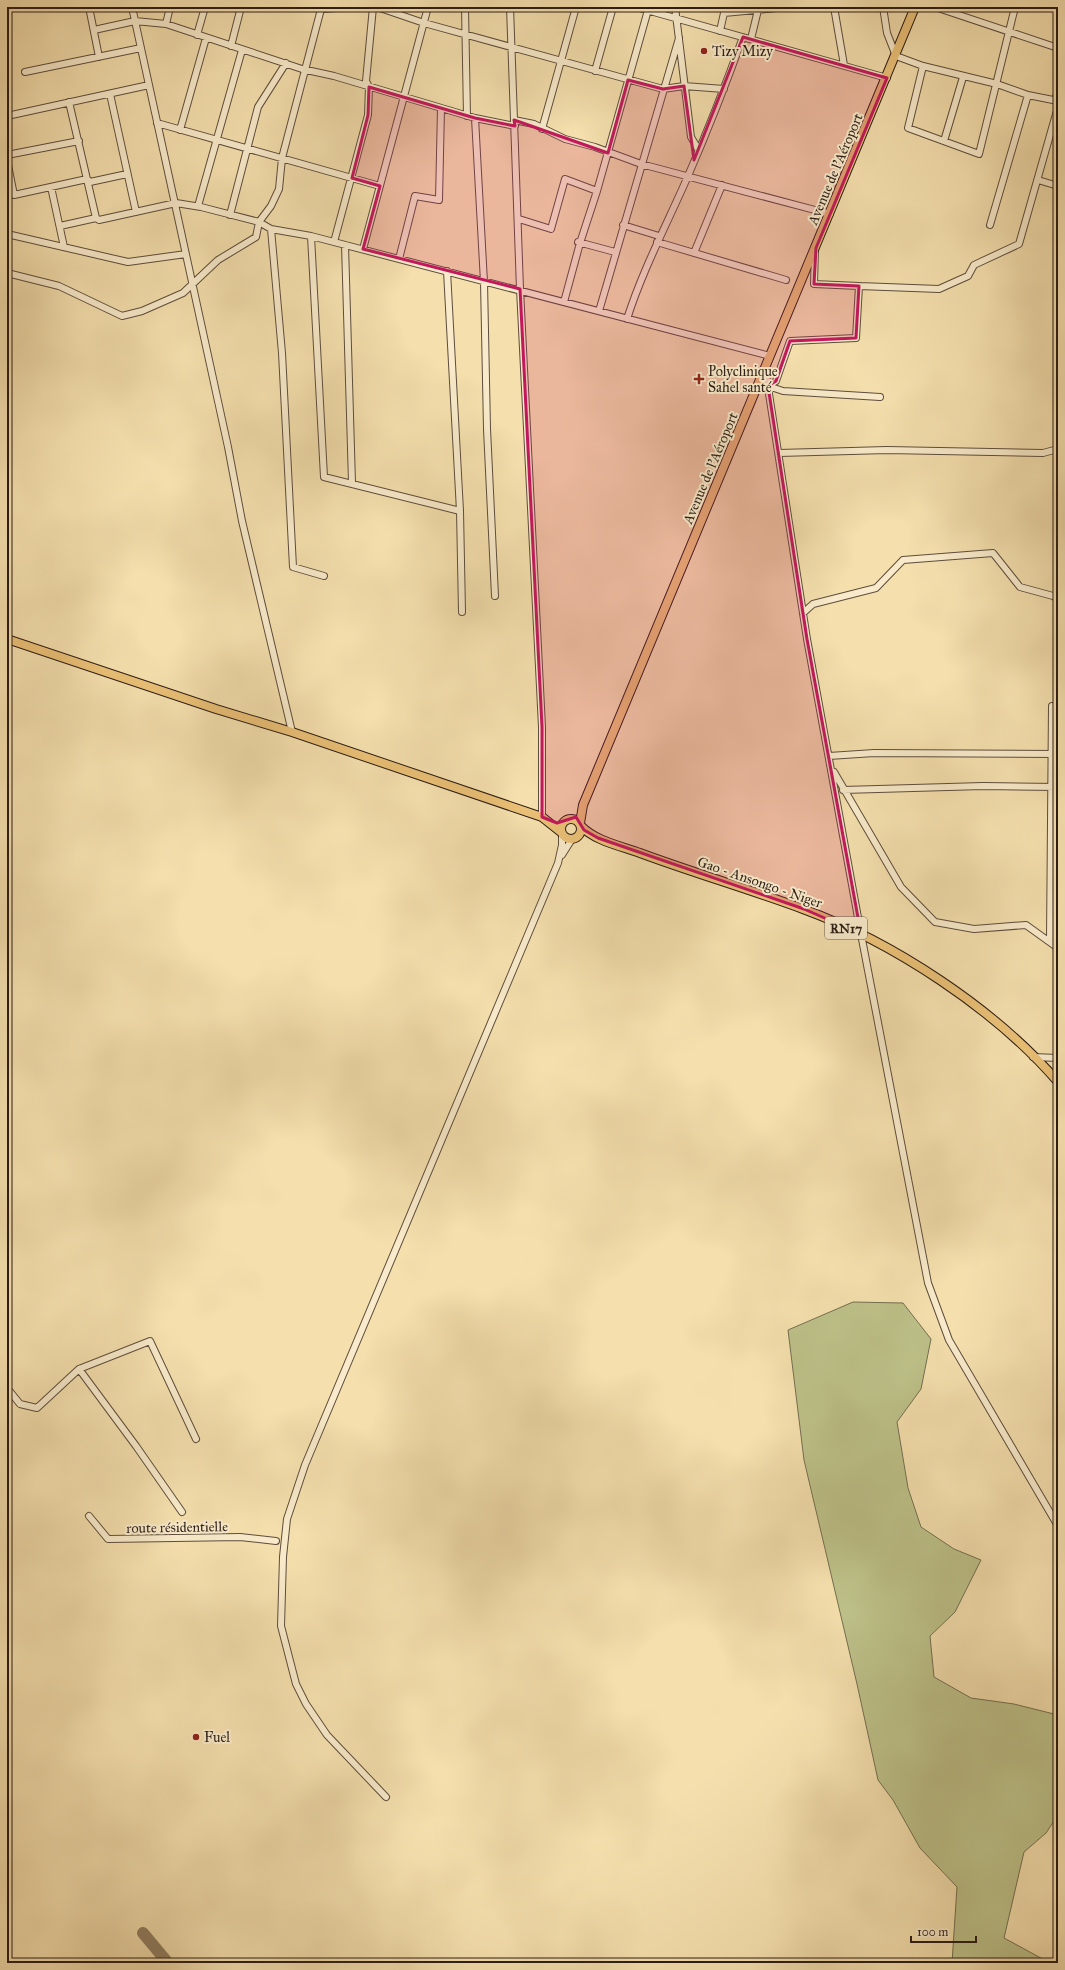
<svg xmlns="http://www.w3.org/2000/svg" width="1065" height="1970" font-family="'IM FELL Great Primer',serif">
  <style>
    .green { fill: #bdc189; stroke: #746e50 }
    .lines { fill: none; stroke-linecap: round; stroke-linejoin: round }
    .taxiway { stroke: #907e62; stroke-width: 12 }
    .minor-casing { stroke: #5d4d3c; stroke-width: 8 }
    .major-casing { stroke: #2b1c16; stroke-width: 10 }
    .minor { stroke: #f8eaca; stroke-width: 6 }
    .major { stroke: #eac076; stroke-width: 8 }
    .marked { fill: #c2185b; fill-opacity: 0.2; stroke: #c2185b; stroke-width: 3; stroke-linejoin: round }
    .poi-dot { fill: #8f2418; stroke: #f8eaca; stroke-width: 1.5 }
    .labels { text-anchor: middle; stroke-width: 4; stroke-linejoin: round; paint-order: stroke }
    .shield { fill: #f8eaca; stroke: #685a4c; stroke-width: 1 }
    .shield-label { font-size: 13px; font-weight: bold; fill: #2b1c16 }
    .poi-label { font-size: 14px; fill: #2b1c16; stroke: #f8eaca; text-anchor: start }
    .street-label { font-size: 14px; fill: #2b1c16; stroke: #f8eaca }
  </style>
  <rect width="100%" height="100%" fill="#f4dfad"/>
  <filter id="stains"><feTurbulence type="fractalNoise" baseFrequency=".005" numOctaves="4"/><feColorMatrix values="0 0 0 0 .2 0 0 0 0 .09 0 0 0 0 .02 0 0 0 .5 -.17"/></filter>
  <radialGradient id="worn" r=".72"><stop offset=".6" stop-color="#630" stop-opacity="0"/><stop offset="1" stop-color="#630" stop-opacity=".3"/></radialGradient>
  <path class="green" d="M853,1302L903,1303L931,1339L921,1389L897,1422L908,1488L921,1527L954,1549L981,1560L955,1612L930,1636L934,1677L971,1698L1014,1704L1058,1715V1815L1046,1833L1024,1852L1004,1938L1050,1963H952L957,1887L920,1848L893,1800L878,1780L857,1684L804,1460L788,1330Z"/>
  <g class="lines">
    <path class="taxiway" d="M143,1933L168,1963"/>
    <g class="minor-casing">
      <path id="minor" d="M89,7L99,57
        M132,7L228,447L242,521L292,732
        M377,7L424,23L663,89L684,86L724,89
        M465,7L467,116
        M510,7L520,289L542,727V817
        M636,7L887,78
        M675,7L691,137L698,149
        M834,7L844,65
        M883,7L887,33L896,56L923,66L997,84L1028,95L1058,101
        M935,7L1058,48
        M724,13L787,7
        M166,24L170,7
        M94,30L135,21L166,24L302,69L334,76L475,118L515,126
        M720,31L724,13L723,7
        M197,35L205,7
        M751,39L758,10
        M231,46L241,7
        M923,66L908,128L979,154L1015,7
        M595,71L613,7
        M25,72L141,48
        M110,94L136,212
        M1055,101L1058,90
        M69,102L96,218
        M7,116L149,85
        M475,118L484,282L487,429L495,596
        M514,120L534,124L565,139L595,147L641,164L830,214
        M157,123L380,186
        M542,129L576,7
        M180,130L206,38
        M944,141L963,77
        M7,155L79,141
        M7,160L14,195L87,179L90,182L127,174
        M1038,180L1058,186
        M51,187L64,247
        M198,206L242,50
        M230,215L258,107L286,63
        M519,219L551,229L565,179L597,191L648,10
        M623,225L659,236
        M990,225L1028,95
        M60,226L96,218L99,220L176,203L201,207L259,222L271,229L311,236L770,356
        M271,229L282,353L293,567L324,576
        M7,234L128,262L186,254
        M311,236L324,477L460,511
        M334,242L368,115L369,87L366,81L373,7
        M578,242L615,252
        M657,242L786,280
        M345,245L352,483
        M363,249L428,7
        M815,250L814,284L859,286
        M694,253L722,185
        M399,259L415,196L439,200L441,108
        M447,271L460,511L462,612
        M7,273L59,286L122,316L142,311L183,293L218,260L256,237L259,222L271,206L279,189L282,158L321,9L353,7
        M564,302L580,243L597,191
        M599,311L679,38
        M627,319C643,269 667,224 688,176C708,130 726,84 743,37
        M765,368L807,639L861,934L928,1283L949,1340L1058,1526
        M768,386L776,381L790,341L856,338L859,286L939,289L968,276L974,265L1019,244L1058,107
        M768,386L783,391L880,397
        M779,453L887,450L1043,453L1058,449
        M803,613L813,604L876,588L903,560L993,553L1020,587L1053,596L1058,599
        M829,756L874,753L1058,754
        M834,772L901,887L935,922L974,929L1026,925L1058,948
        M843,790L983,786L1058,787
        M562,855L572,839
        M1050,939L1052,706
        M1033,1057L1058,1058
        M79,1369L150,1341L196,1439
        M7,1388L20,1404L37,1408L79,1369L136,1446L182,1512
        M89,1516L108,1539L240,1537L276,1541
        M386,1797L327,1735L306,1704L296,1684L281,1626L283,1557L287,1519L305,1465L558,863L562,845V834"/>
    </g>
    <g class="major-casing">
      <path id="major" d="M7,639L216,709L292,732L542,817L561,832
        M561 829a10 10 0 1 1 20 0a10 10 0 1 1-20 0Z
        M580,823L583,805L915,7
        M581,826C595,841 621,846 640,853C694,873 749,889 803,909C893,942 995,1009 1058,1082"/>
    </g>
    <use href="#minor" class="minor"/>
    <use href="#major" class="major"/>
  </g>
  <path class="marked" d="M743,37L887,78L816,248L814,284L859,286L856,338L790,341L776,381L768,386L807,639L861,934L804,909L598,838L584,830L576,817L557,823L542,817V727L520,289L363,249L380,186L352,178L368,115L369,87L475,118L515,126L514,120L608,153L628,80L663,89L684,86L694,160Z"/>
  <g class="poi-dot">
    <circle cx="704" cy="51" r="4"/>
    <path d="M697 373h4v4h4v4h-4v4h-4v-4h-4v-4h4z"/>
    <circle cx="196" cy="1737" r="4"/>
  </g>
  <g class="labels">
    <rect class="shield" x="825" y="917" width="42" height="22" rx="3"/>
    <g class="shield-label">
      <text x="846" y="933">RN17</text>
    </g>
    <g class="poi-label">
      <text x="712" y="56">Tizy Mizy</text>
      <text x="708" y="376">Polyclinique<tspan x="708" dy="16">Sahel santé</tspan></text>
      <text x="204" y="1742">Fuel</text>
    </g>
    <g class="street-label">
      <text transform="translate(835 169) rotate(-67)" y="5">Avenue de l'Aéroport</text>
      <text transform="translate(710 468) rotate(-67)" y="5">Avenue de l'Aéroport</text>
      <text transform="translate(760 882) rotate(19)" y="5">Gao - Ansongo - Niger</text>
      <text transform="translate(177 1527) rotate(-1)" y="5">route résidentielle</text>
    </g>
  </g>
  <rect width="1065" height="1970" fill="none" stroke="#f4dfad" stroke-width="24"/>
  <rect x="8" y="8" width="1049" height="1954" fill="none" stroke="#2b1c16" stroke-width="2"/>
  <rect x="12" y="12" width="1041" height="1946" fill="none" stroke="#2b1c16"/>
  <path d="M911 1936v6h65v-6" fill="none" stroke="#2b1c16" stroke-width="2"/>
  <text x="917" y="1936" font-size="12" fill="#2b1c16" stroke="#f8eaca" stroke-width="3" paint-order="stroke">100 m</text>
  <rect width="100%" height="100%" filter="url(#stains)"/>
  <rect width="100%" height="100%" fill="url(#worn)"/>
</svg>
